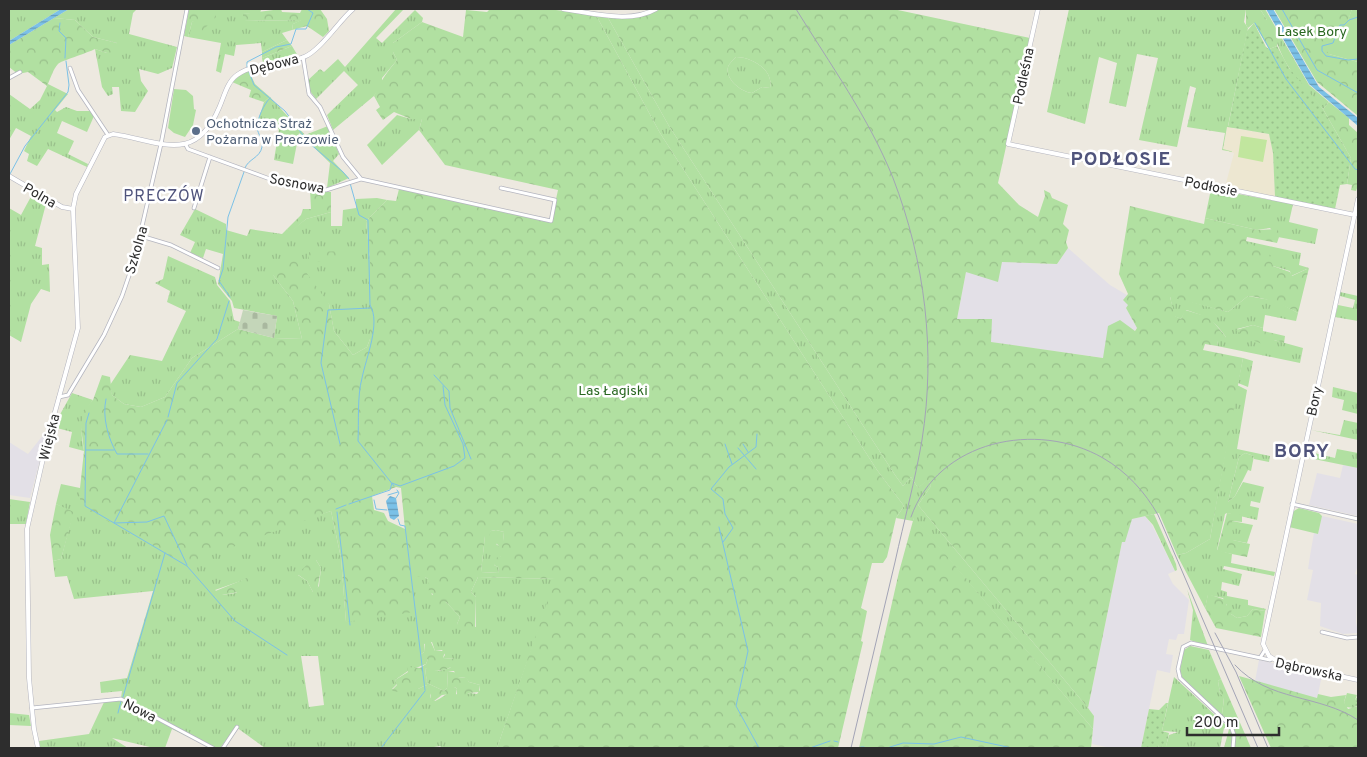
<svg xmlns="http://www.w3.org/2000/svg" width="1367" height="757" font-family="Overpass,sans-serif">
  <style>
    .industrial { fill: #e3e0e7 }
    .education { fill: #ede7d1 }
    .grass { fill: url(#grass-tufts); fill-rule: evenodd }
    .forest { fill: url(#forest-crowns); fill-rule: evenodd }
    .cemetery { fill: url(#cemetery-stones) }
    .park { fill: #b1e0a1 }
    .garden { fill: url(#garden-dots) }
    .pitch { fill: #c1e69e }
    .water { fill: url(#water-rules) }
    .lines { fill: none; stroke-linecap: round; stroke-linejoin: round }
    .stream { stroke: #7bc1e7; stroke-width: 1 }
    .minor-casing { stroke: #b4b5bf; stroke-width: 4.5 }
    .tertiary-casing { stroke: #b4b5bf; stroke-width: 5 }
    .minor { stroke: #fff; stroke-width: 3 }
    .tertiary { stroke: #fff; stroke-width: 4 }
    .rail { stroke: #a3a4b6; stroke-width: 1 }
    .service-dot { fill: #5c6f8a; stroke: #fff; stroke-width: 2 }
    .labels { text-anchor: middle; stroke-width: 5; stroke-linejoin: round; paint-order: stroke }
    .park-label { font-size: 14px; fill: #286720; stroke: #fff }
    .street-label { font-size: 14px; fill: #2d2d2d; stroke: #fff }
    .service-label { font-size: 14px; fill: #4e5e75; stroke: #fff; text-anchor: start }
    .quarter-label { font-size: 16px; letter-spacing: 1px; fill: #4f537b; stroke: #fff }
    .district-label { font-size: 19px; font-weight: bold; letter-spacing: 1px; fill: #4f537b; stroke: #fff }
  </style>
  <defs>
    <pattern id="grass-tufts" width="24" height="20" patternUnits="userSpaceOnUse" patternTransform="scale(1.25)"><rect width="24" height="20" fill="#b1e0a1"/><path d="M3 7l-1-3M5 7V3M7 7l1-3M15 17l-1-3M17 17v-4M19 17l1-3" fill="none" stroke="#99c08b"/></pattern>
    <pattern id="forest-crowns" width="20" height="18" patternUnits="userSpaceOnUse" patternTransform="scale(1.25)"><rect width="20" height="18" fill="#b1e0a1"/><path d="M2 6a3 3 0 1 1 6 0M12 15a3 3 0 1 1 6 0" fill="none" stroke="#99c08b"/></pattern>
    <pattern id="cemetery-stones" width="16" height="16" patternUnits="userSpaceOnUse" patternTransform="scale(1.25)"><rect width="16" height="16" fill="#c4d6b9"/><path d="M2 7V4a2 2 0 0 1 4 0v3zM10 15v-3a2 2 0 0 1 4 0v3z" fill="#a9b89f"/></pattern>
    <pattern id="garden-dots" width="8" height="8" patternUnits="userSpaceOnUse" patternTransform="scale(1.25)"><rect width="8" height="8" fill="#b1e0a1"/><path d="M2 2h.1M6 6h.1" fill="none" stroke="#99c08b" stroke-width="1.8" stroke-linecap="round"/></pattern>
    <pattern id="water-rules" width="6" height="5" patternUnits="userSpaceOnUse" patternTransform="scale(1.25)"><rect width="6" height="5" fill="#7bc1e7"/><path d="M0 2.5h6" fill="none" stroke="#659dbc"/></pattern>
  </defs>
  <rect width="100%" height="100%" fill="#ede9e0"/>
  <path class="industrial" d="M1068,248L1110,285L1127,295L1123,300L1129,305L1126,308L1137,328L1104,358L990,342L957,319L966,272L1001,262L1057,264Z
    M48,429L30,498L9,495V442L28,454Z
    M1343,465L1358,468V516L1309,505L1317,473L1340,478Z
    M1145,516L1152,525L1175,571L1168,574L1173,584L1189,600L1184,634H1178L1176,640L1169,639L1166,654L1173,655L1170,673L1157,670L1141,748H1111L1092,744L1094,716L1088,708L1122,542L1132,519Z
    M1322,516L1358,524V565L1355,574L1358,575L1356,622L1358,633L1343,634L1320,626L1321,603L1307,600L1313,570L1308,569L1310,556L1314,533L1318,534Z
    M1259,660L1322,675L1317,699L1255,681Z"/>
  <path class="education" d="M1227,127L1269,134L1273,153L1275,197L1225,187L1234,153L1223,150Z"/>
  <path class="grass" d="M9,9H61L9,41Z
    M69,9H137L133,13L129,34L177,47L172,68L158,74L139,69L141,81L148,91L135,112L121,111L119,87H112L113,94L108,96L102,87L95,49L107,53L117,43L93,37L75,20L54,18Z
    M214,9H272L261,10L260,13L243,14V21L302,20L293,24L292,30L282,33L287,40L262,52L261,43L236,45L234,56L225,54L221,73L216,71L221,43L188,37L192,22Z
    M396,9H404L376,38L382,43L415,10L423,18L422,22L393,43V52L397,60L382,78V83L374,96L333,130L327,115L358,85L344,71L316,99L310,91L307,81L320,69L324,72L338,59L345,67Z
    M1069,9H1246L1244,22L1248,28L1228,126L1239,128L1227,127L1223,149L1234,152L1222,150L1225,133L1187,127L1196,88L1190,86L1177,147L1139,140L1158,58L1137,54L1126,107L1109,103L1117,63L1099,57L1085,124L1047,112Z
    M1260,9H1265L1309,85L1329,102L1323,109C1311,96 1297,82 1288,66C1280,53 1277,41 1270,28H1267V20Z
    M596,15L607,16L669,126L895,475L903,486L911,477L918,488L928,479L931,486L918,505L1088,708L1094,716L1093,729L914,518L913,521L896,518L904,506L877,470L660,133Z
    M292,46L298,56L263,64L262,58Z
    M736,57C752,57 774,70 770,88L762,87L752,93C741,92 725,79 728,67C729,64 733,60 736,57Z
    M48,84L68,94L55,110L57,112L66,107L77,111H90L94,116L87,132L62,121L57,133L74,141L68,154L88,164L87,167L48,149L37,166L27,161L29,154L24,151L31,136L16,128L9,140V94L30,109L40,100Z
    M270,97L305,135L328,126L339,154L333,161L349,178L327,188L330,163L299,133L293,164L274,160L279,129L258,121L264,102Z
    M397,115L411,119H422L419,130L382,165L367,145Z
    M1211,189L1293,204L1289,222L1318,229L1315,244L1278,237L1270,228L1257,230L1205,218Z
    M34,191L47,200L35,246L42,248V265L49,264L50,292L41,289L31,304L21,342L9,335V208L21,215Z
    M377,198L387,200L366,221L370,261V339L367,347L353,355L334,331L329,304L273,275L293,301L302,339L274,338L277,316L234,308L232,301L218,284L223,254L206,249L203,258L190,253L195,242L180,235L195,209L226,224V230L247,236L250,229L282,234L287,229L291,231L306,219L331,212V226H342L343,210L356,208V199Z
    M1246,241L1301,253L1299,265L1309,268L1291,276L1290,271L1273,266Z
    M168,256L215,277L217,285L230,301L234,320L240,322L238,329L192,358L165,397L141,407L124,404L112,395L110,385L130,355L162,361L186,311L167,302L170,291L155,283L163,279Z
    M1340,292L1358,296V321L1335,317L1338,305L1353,308L1355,300L1340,296Z
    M1170,296L1228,312L1248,296L1276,301L1298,313L1296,321L1265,315L1263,328L1253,325L1237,329L1252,339L1274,340L1303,348L1300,363L1217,346L1218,341L1226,337C1213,319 1206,316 1186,310L1181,319L1174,316Z
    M1243,358L1253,361L1248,387L1238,383Z
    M1237,385L1247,390L1237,449L1270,456L1269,462L1254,459V456L1245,453L1239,457L1228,502L1235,496L1243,482L1264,487L1260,503L1251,501L1250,506L1259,508L1257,520L1227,513L1225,514L1217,550L1232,554L1231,563L1275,572L1274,576L1224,566L1223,569L1242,574L1239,586L1222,582L1221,590L1227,592V596L1248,600V605L1266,609L1265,611L1253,609L1247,616L1237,618L1231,614L1223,598L1208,595L1205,608L1177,555L1186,553L1210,539Z
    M1333,387L1358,393V414L1342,410L1344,400L1332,397Z
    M72,393L93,400C80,415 80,431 84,451L69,447L72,432L53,427Z
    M1344,420L1358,423V440L1311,430L1340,435Z
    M1337,449L1358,453V468L1304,457L1306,451L1335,458Z
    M61,484L80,488V499L281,527L331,511L341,558L346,622L410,576L425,577L428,579L433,599L444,605L446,602L460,617L457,624L476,627V597L471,592L478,577L556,579L497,748H442L440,746L428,748H265L236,727L220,748H211L172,729L165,748H154L112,738L128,748H40L39,741L89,734L105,700L121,698L122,691L101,693L100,682L127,678L153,591L74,599L67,576L55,577L53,561L61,559L73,513L56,504ZM316,560L321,568L319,586L313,592L307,581L298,575ZM252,577L236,593L222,595L215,590ZM432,642L435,651L442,650L445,655L443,658L455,659L450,668L439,671L425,668L427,683L444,691L447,688L448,671H454L458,678L465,677L469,682L480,685V690L477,694L470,693L461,696L456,694L457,689L455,687C450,692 440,699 435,701L430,698L431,692L426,685L418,689H392L397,684L395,680L408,671L426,664L428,659L420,655L424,652V644ZM301,656H318L324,705L309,707Z
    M9,499L30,502L26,524H9Z
    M1154,514L1176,564L1177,570L1175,571L1153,525L1145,516Z
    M1232,521L1253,525L1247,543L1232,540Z
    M496,530L504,532L503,542L496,544L501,548V556L494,565L498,567L499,573L481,572L485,536L491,531Z
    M1187,589L1208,646L1190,640L1193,610Z
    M1190,646L1209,650L1221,679L1218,681L1220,693L1224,697L1222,715L1182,677L1180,670L1184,650Z
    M1174,677L1230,729L1233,740L1231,748H1224L1229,729L1224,728L1220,748H1158L1159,745L1166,746L1169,735L1178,732L1162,731Z
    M1347,693L1357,695L1355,700L1358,705L1353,708L1346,707L1344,702Z
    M9,713L29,715L31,726L9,725Z"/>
  <path class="forest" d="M189,9H214L216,17L200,33L196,21L192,22L188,37L184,36Z
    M281,9L282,12L300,13L302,9H320L327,19L329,31L323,37L307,26L292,30L293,24L301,20L243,21V14Z
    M490,9H548L596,15L660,133L877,470L904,506L896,518L887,557L883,563H872L861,608L867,611L861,641L863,642L838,748H497L555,579L478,577L471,592L476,597L475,630L470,627L467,631L457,624L460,617L446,602L444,612L440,610L437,602L430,598L433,594L429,592L428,579L425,577H410L414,612L346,622L341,558L331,511L185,564L84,508L80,499V488L84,451L81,427L83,411L93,400L102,375L110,377L112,395L124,404L141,407L165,397L192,358L238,329L274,338L302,339L293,301L273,275L279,260L298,261L329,304L334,331L353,355L367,347L370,339V261L366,221L387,200L396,201L399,189L551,222L558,190L445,165L419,130L422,119H411L394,112L383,120L376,110L380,107L374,96C380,82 387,72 397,60L393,52V43L422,22L463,37L466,10L487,12ZM396,487L401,488L405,529L388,521L384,513L374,510L372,496ZM496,530L504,532L503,541L499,539L495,541L500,548L498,550L501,556L496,558L494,565L498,567L499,573L481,572L485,536H489L491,531Z
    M657,9H893L1030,38L998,183L1019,205L1038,217L1045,196L1044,190L1050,193L1052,198L1068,205L1063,224L1069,230L1066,242L1068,248L1057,264L1002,262L998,282L966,272L957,319H992L991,342L1103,358L1108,326L1120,320L1135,331L1137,328L1126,308L1128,305L1123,300L1128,294L1119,274L1130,206L1204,224L1205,218L1257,230L1277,229L1280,234L1277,243L1247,237L1246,241L1269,254L1273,266L1290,272L1292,276L1309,268L1298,313C1281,304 1267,298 1248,296L1228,312L1170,297L1175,316L1181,319L1185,310L1209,317L1226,337L1224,341H1218L1217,346L1205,344L1203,350L1243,358L1210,539L1186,553L1177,555L1159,513L1132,519L1125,542H1122L1088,708L918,505L931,486L928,480L918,488L911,477L903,486L895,475L669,126L607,16C627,19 639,19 657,9ZM736,57C752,57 774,70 770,88L762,87L752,93C741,92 725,79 728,67C729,64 733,60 736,57Z
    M1246,9H1260L1267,20V27H1270L1278,39L1277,46L1269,49L1254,23L1248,28L1246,25Z
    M1274,9H1352L1343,36L1329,54L1358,62V116L1317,82Z
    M54,18L75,20L93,37L117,43L115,52L107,53L95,49C88,53 60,61 58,64C53,69 50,80 47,86L28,72L18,74L9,67V45Z
    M287,40L292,46L262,58V52Z
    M249,71L255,84L270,97L264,102L249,97L251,90L232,82L243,73Z
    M1329,102L1349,118V125L1358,133V185L1356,191L1351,190L1352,185L1347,184L1351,158L1323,109Z
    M310,190L331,192V212L306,219L291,232L287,229L301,215L303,209H311Z
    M344,251V261L309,262V252Z
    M1253,325L1263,328V331L1285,336L1284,343L1274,340L1262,344L1245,337L1236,330Z
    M1245,453L1254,456L1251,471L1248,470L1235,496L1228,502L1239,457Z
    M56,504L74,512L61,559L53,561L50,535Z
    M1227,513L1242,515V522L1232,521L1233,540L1250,544L1247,557L1217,551Z
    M914,517L1093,729L1091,748H859L899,572Z
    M312,560H316L321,568L317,593L313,592L307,581L297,574Z
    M252,576L254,586L250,590L222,595L221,598L216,597L213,592Z
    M1208,594L1226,600V605L1232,607L1231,614L1237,618L1247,616L1253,609L1265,611L1261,637L1216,628L1205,608Z
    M430,640L435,651H445L443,658L455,659L457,662C450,671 434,673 425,668L427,683L444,691L447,688L448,671L458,673V678L466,677L469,682L480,685L479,692L469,693L464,697L457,698V689L455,687L451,694L442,695L434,701L430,699L431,695L426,685L418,689L394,692L392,690L397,685L395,680L408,672L407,667L420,668L426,664L428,659H420V655L424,652L425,642Z
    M1239,676L1317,698L1318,694L1331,697L1346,695L1344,702L1348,709L1358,706L1355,700L1358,696V748H1271Z
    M1221,679L1251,748H1234L1235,732L1222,715L1224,698L1220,693L1218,681Z"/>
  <path class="cemetery" d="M243,310L277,316L274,338L238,329Z"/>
  <path class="park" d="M1352,9H1358V62L1329,54L1325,49L1343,36L1340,28L1344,22L1348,20Z
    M174,89L186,90L193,96L194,109L196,110L193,125L185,137L174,133L168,128Z
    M1299,508L1319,513L1322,516L1318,534L1289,527L1292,512Z"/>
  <path class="garden" d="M1254,23L1266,47L1269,49L1277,46L1289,68L1323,109L1351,158L1347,184L1340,185L1335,209L1275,197L1273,153L1269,134L1228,127L1247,31Z
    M1166,703H1168L1162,731L1169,733L1166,747L1159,745L1158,748H1141L1149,709L1159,710Z"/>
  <path class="pitch" d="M1241,136L1267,140L1263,162L1238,157Z"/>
  <path class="water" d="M61,9H69L9,45V41Z
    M1266,9H1273L1319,87L1358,118V126L1309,84Z
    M390,496L396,498L399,516L394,520L390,518L386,501Z"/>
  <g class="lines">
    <path class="stream" d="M1282,9L1317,70L1358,93
      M1358,17L1349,20L1344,25H1340L1333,43L1322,46V51L1326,56L1348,60L1358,59
      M60,23L59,31L66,38L65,58
      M1255,23L1286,79L1355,169L1358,170
      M247,68V62L276,47L291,44L296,29H306L313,13L307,9
      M249,72L254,85L285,111L308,142L343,172L349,179
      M245,168C248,159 260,158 262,147C263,140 258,134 257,128C257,119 264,104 270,98
      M10,174L25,146L68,92L69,85L66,61
      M350,183L359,215L368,220L370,305C381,323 366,358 362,378C357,397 359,421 358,441L394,486
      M230,297L219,281L223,269L228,217L244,172
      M434,375L449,391L450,408L471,459
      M106,399C102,417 108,438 117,454H148
      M89,413L86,423L85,506L114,523L147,522L164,516L187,565
      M168,417L177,383L217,339L229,301
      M167,420L114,523L187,566L235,621L287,655
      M340,444L321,363L328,310L370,308
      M725,444L732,464
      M743,444L748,452
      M738,448L756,469
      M86,450H114
      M388,495L398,492
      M396,498L399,493L397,490
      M374,500L376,509L387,510
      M349,504L390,490L392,483L400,486L454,466L465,458L463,444L445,405L443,386
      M336,509L346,505
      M337,512L350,625
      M398,519L400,525L405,526L425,690
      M719,527L748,651L736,706L759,748
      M723,542L733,528L725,514L723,499L711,489L729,467L756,447L757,434
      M123,697L165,553
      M118,713L121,701
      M834,741L838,742
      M861,747H864
      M381,748L425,691
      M810,748L830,741
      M868,748H869
      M887,748L903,743L934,744L961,737L1012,748"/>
    <g class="minor-casing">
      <path id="minor" d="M303,57L309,94L320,107L343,157L361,179
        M70,68L78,90L108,135
        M9,78L20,72
        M186,145L188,149L278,182L326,190L361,179L551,221L555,200L501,188
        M194,208L210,157
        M141,236L171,245L218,268
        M59,397L68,395L104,335L122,296L134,261L161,144L187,9
        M1292,504L1358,519
        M1322,632L1347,638L1358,637
        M1260,658L1265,650
        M32,708L121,699L213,748
        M223,748L237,727
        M1233,748L1234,735L1231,726L1180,678L1178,669L1183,647L1191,643L1270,660L1272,659"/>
    </g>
    <g class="tertiary-casing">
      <path id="tertiary" d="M563,9C591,13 630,24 656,9
        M1038,9L1008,144L1355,215
        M9,176L62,207L73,209
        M1358,199L1263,644L1269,656L1280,663L1358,680
        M38,748L34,729L29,678L27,529L47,441L78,328L73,209L76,194L105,137L113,134C160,141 195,165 219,108C224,97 227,82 237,75C255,62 284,65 304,57C320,51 339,21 353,9"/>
    </g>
    <use href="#minor" class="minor"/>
    <use href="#tertiary" class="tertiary"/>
    <path class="rail" d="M796,9C830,64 869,118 893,178C925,261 936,351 922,440C915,481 904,521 895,562C880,624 866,686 851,748
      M911,517C938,440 1037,420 1103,458C1127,472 1145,492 1158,515L1258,748
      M1215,633L1236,672L1268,748
      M1235,665C1269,702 1319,694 1358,720"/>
  </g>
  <circle class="service-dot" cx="196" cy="131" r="5"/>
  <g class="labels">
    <g class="park-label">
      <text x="1312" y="36">Lasek Bory</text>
      <text x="613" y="395">Las Łagiski</text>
    </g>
    <g class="street-label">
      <text transform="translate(274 64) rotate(-14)" y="5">Dębowa</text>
      <text transform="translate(1023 76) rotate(-78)" y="5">Podleśna</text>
      <text transform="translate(297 183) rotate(11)" y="5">Sosnowa</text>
      <text transform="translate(1211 186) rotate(11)" y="5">Podłosie</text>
      <text transform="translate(40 195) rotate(30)" y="5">Polna</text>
      <text transform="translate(136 250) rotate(-74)" y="5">Szkolna</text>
      <text transform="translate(1314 401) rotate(-78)" y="5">Bory</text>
      <text transform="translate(49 437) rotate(-76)" y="5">Wiejska</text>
      <text transform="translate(1309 669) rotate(12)" y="5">Dąbrowska</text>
      <text transform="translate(140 710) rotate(26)" y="5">Nowa</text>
    </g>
    <g class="service-label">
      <text x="206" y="128">Ochotnicza Straż<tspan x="206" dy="16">Pożarna w Preczowie</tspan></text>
    </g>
    <g class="quarter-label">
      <text x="164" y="201">PRECZÓW</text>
    </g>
    <g class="district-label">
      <text x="1121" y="165">PODŁOSIE</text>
      <text x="1302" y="457">BORY</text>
    </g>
  </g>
  <rect width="1367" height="757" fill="none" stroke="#2d2d2d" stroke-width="20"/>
  <path d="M1187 727v8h92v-8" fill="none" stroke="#2d2d2d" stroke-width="2.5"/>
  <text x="1194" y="727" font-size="15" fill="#2d2d2d" stroke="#ffffff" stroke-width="4" paint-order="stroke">200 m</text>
</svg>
